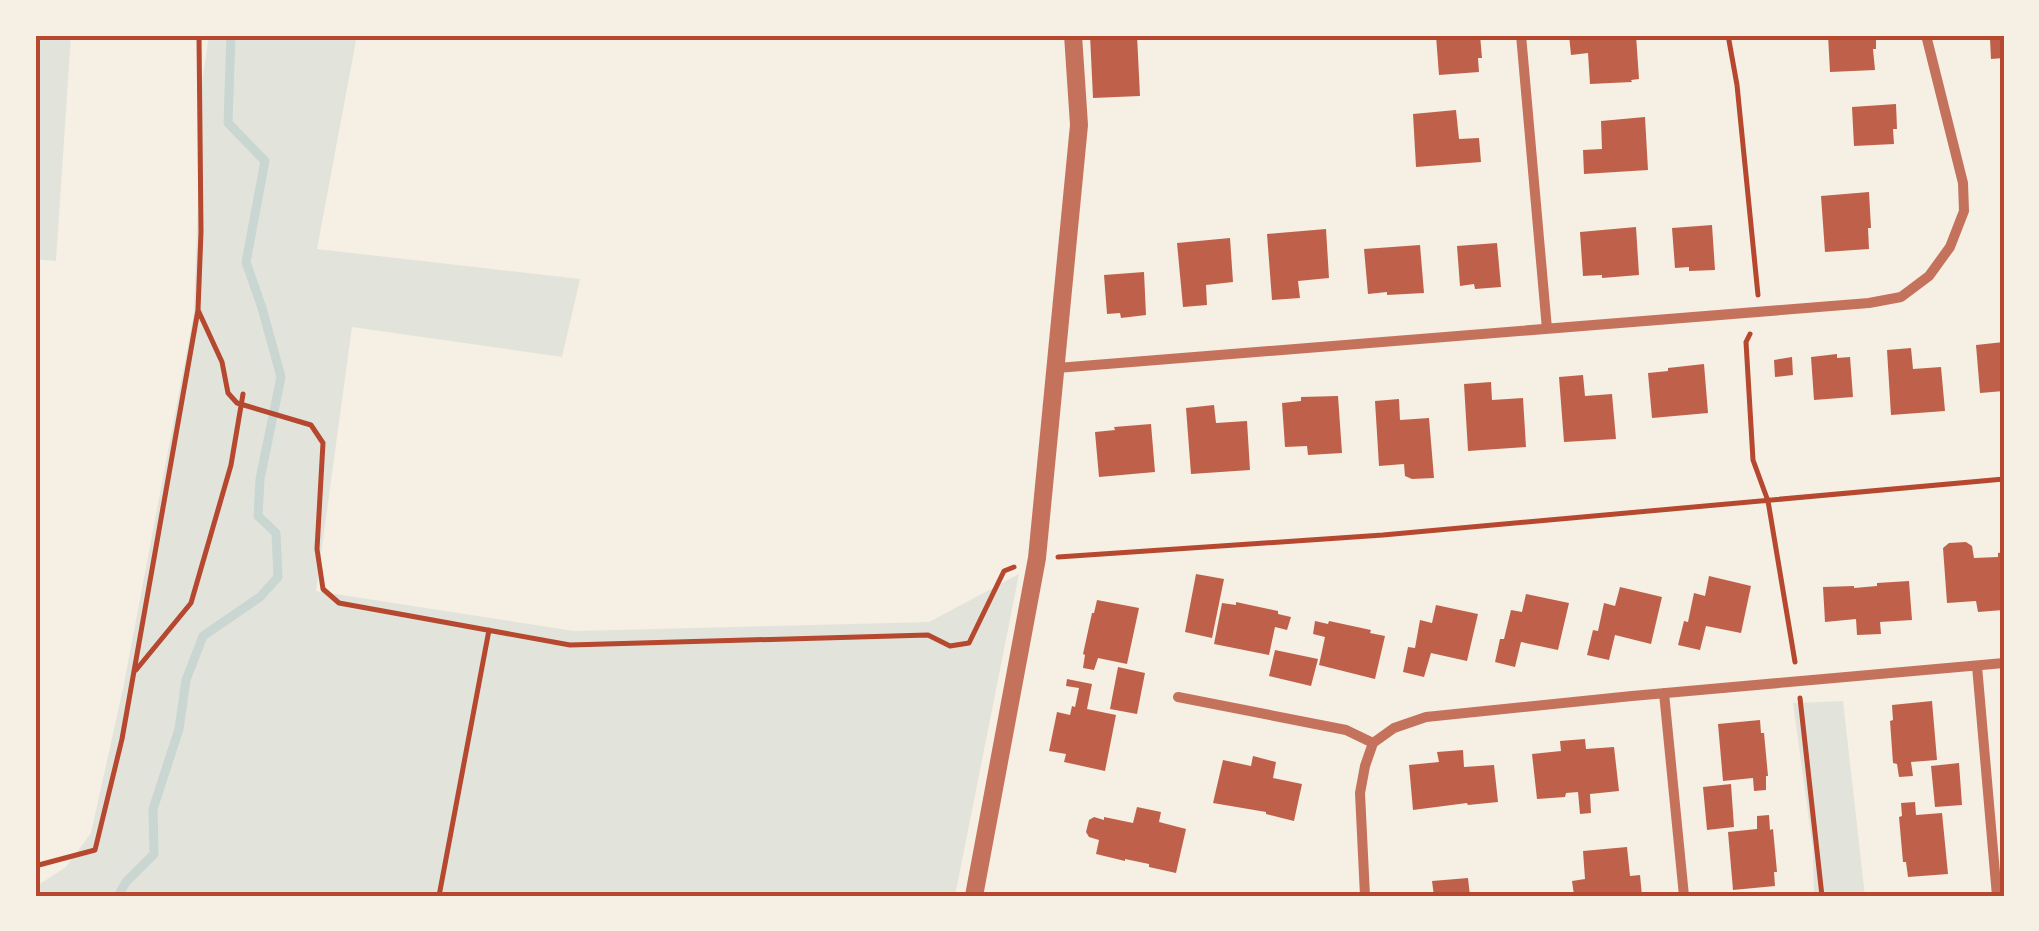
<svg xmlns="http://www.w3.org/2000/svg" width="2039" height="931" font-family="Rubik,sans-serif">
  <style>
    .green { fill: #e2e4dc }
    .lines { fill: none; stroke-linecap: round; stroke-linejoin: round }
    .stream { stroke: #c9d6d2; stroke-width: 9 }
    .building { fill: #bf614a }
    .path { stroke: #b5482f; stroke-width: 5 }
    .minor { stroke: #c5725c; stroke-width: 10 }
    .tertiary { stroke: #c5725c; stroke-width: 18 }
    .neatline { fill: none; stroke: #b5482f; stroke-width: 4 }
  </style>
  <rect width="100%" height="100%" fill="#f6efe4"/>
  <path class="green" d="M35,35H71L56,261L35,259Z
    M209,35H357L317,249L580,279L562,357L352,327L316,591L574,631L929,622L1019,574L955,896H35V887L66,867L91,833L124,684L194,313L202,82Z
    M1843,701L1865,896H1814L1813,849L1793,703Z"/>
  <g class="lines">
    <path class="stream" d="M118,896L126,882L154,854L153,809L179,729L186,680L203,636L260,597L278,577L276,533L258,516L260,479L281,377L262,308L246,262L265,161L228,123L231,35"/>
  </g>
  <path class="building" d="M1090,35H1137L1140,96L1093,98Z
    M1480,35L1482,58H1478L1479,72L1439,75L1436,36Z
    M1569,35H1636L1639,79L1631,80L1632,82L1590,84L1588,53L1571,55Z
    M1828,35H1876V49H1873L1875,70L1830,72Z
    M1986,35H2004V58L1991,59L1990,39H1986Z
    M1896,104L1897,129H1893L1894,144L1854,146L1852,107Z
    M1456,110L1459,139L1479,138L1481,162L1416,167L1413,114Z
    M1645,117L1648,170L1584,174L1583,150L1602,149L1601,121Z
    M1869,192L1871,228H1868L1869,249L1825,252L1821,196Z
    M1712,225L1715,270L1689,271V267L1675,268L1672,228Z
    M1636,227L1639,275L1602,278V275L1583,276L1580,232Z
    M1326,229L1329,278L1298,281L1300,298L1272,300L1267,234Z
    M1230,238L1233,282L1206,285L1207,305L1183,307L1177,243Z
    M1497,243L1501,287L1475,289L1474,284L1460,286L1457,246Z
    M1420,245L1424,293L1387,295V292L1368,294L1364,249Z
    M1144,272L1146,315L1121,318L1120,313L1107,314L1104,275Z
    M2004,342V391L1980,393L1976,345Z
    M1911,348L1913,369L1941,367L1945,411L1891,415L1887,350Z
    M1837,354V358L1850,357L1853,397L1814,400L1811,357Z
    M1792,357L1793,375L1775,377L1774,360Z
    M1704,364L1708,413L1652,418L1648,373L1668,371V368Z
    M1583,375L1585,396L1612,394L1616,439L1564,442L1559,377Z
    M1491,382L1492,400L1523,398L1526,447L1468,451L1464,384Z
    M1338,396L1342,453L1308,455L1307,446L1285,447L1282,403L1301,401V397Z
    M1399,399L1400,420L1429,418L1434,478L1412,479L1405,476L1404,464L1379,466L1375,401Z
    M1214,405L1216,423L1247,421L1250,470L1191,474L1186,408Z
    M1151,424L1155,472L1099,477L1095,432L1115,430L1114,427Z
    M1966,542L1972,546L1974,558L1998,557V553L2004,552L2003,610L1978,612L1976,601L1947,603L1943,548L1949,543Z
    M1196,574L1224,579L1212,638L1185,632Z
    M1709,576L1751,586L1741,633L1706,626L1700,650L1678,645L1684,621L1688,622L1694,593L1705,596Z
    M1909,581L1912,620L1880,622L1881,634L1857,635L1856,619L1825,622L1823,587L1854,586V588L1877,586V583Z
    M1620,587L1662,597L1651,644L1615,635L1609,660L1587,655L1593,630L1598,631L1604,603L1615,606Z
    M1526,594L1569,603L1558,650L1521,642L1515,667L1495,662L1500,639H1504L1511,610L1522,612Z
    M1097,600L1139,608L1127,664L1098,658L1094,670L1083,668L1085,655L1083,654L1092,613H1094Z
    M1236,602L1278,611V614L1291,617L1287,630L1275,627L1269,655L1214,644L1222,603L1236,605Z
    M1436,605L1478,614L1467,661L1431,653L1424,677L1403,672L1408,647L1415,648L1420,620L1432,623Z
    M1315,621L1328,624L1329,621L1371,630L1370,633L1385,636L1375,679L1319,665L1325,637L1313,634Z
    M1275,650L1318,659L1311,686L1269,676Z
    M1118,667L1145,673L1137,714L1110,709Z
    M1067,679L1092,684L1087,709L1116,715L1105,771L1064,762L1066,754L1049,751L1057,712L1070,715L1072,706L1075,707L1079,688L1066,686Z
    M1932,701L1937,760L1911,762L1913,776L1899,777L1897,764L1893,763L1890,721L1893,720L1892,705Z
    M1760,720L1761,733H1764L1768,776H1766V790L1754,791L1753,778L1723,781L1718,724Z
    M1585,739L1586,749L1614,747L1619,791L1590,794L1591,813L1580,814L1578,792L1566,793L1565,797L1537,799L1532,754L1561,751L1560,741Z
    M1463,750L1464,767L1494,765L1498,802L1468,805L1467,803L1413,810L1409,765L1439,762L1437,752Z
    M1253,756L1276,762L1273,778L1302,784L1294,821L1266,814V812L1213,803L1223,760L1251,766Z
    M1959,763L1962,805L1935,807L1931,766Z
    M1731,784L1734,827L1707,830L1703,787Z
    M1915,802L1916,815L1942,813L1948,874L1908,877L1906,862H1903L1899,817L1902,816L1901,803Z
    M1137,807L1161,812L1159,822L1186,829L1176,873L1149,867V864L1125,859V861L1096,854L1099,840L1089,837L1086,832L1089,820L1094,817L1104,820V817L1133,823Z
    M1769,815L1770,830L1773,829L1777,872H1774L1775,886L1733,890L1728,832L1757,829V816Z
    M1627,847L1630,876L1640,875L1642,896L1574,895L1572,881L1585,879L1583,851Z
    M1468,878L1470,896H1434L1432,881Z"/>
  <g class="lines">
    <path class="path" d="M1728,35L1737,85L1758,295
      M198,310L222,362L228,393L237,403L311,425L323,443L317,549L323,589L339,603L570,645L928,635L950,646L969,643L1004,571L1014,567
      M1750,334L1746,342L1753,460L1768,501L1795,662
      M1058,557L1383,535L2004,479
      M136,670L191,603L231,465L243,394
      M1800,698L1822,896
      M35,866L95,850L122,739L198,310L201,232L199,35
      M439,896L489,630"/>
    <path class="minor" d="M1521,35L1547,329
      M1057,368L1869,303L1901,297L1929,276L1950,247L1964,211L1963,183L1926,35
      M1977,666L1997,896
      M1664,693L1684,896
      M1178,697L1346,730L1373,743
      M1373,743L1394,728L1426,717L1632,696L2004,663
      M1365,896L1360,793L1365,766L1373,743"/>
    <path class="tertiary" d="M974,896L1037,558L1079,125L1073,35"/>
  </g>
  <rect width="2039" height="931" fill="none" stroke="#f6efe4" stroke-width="75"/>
  <rect x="38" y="38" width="1964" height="856" class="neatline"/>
</svg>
